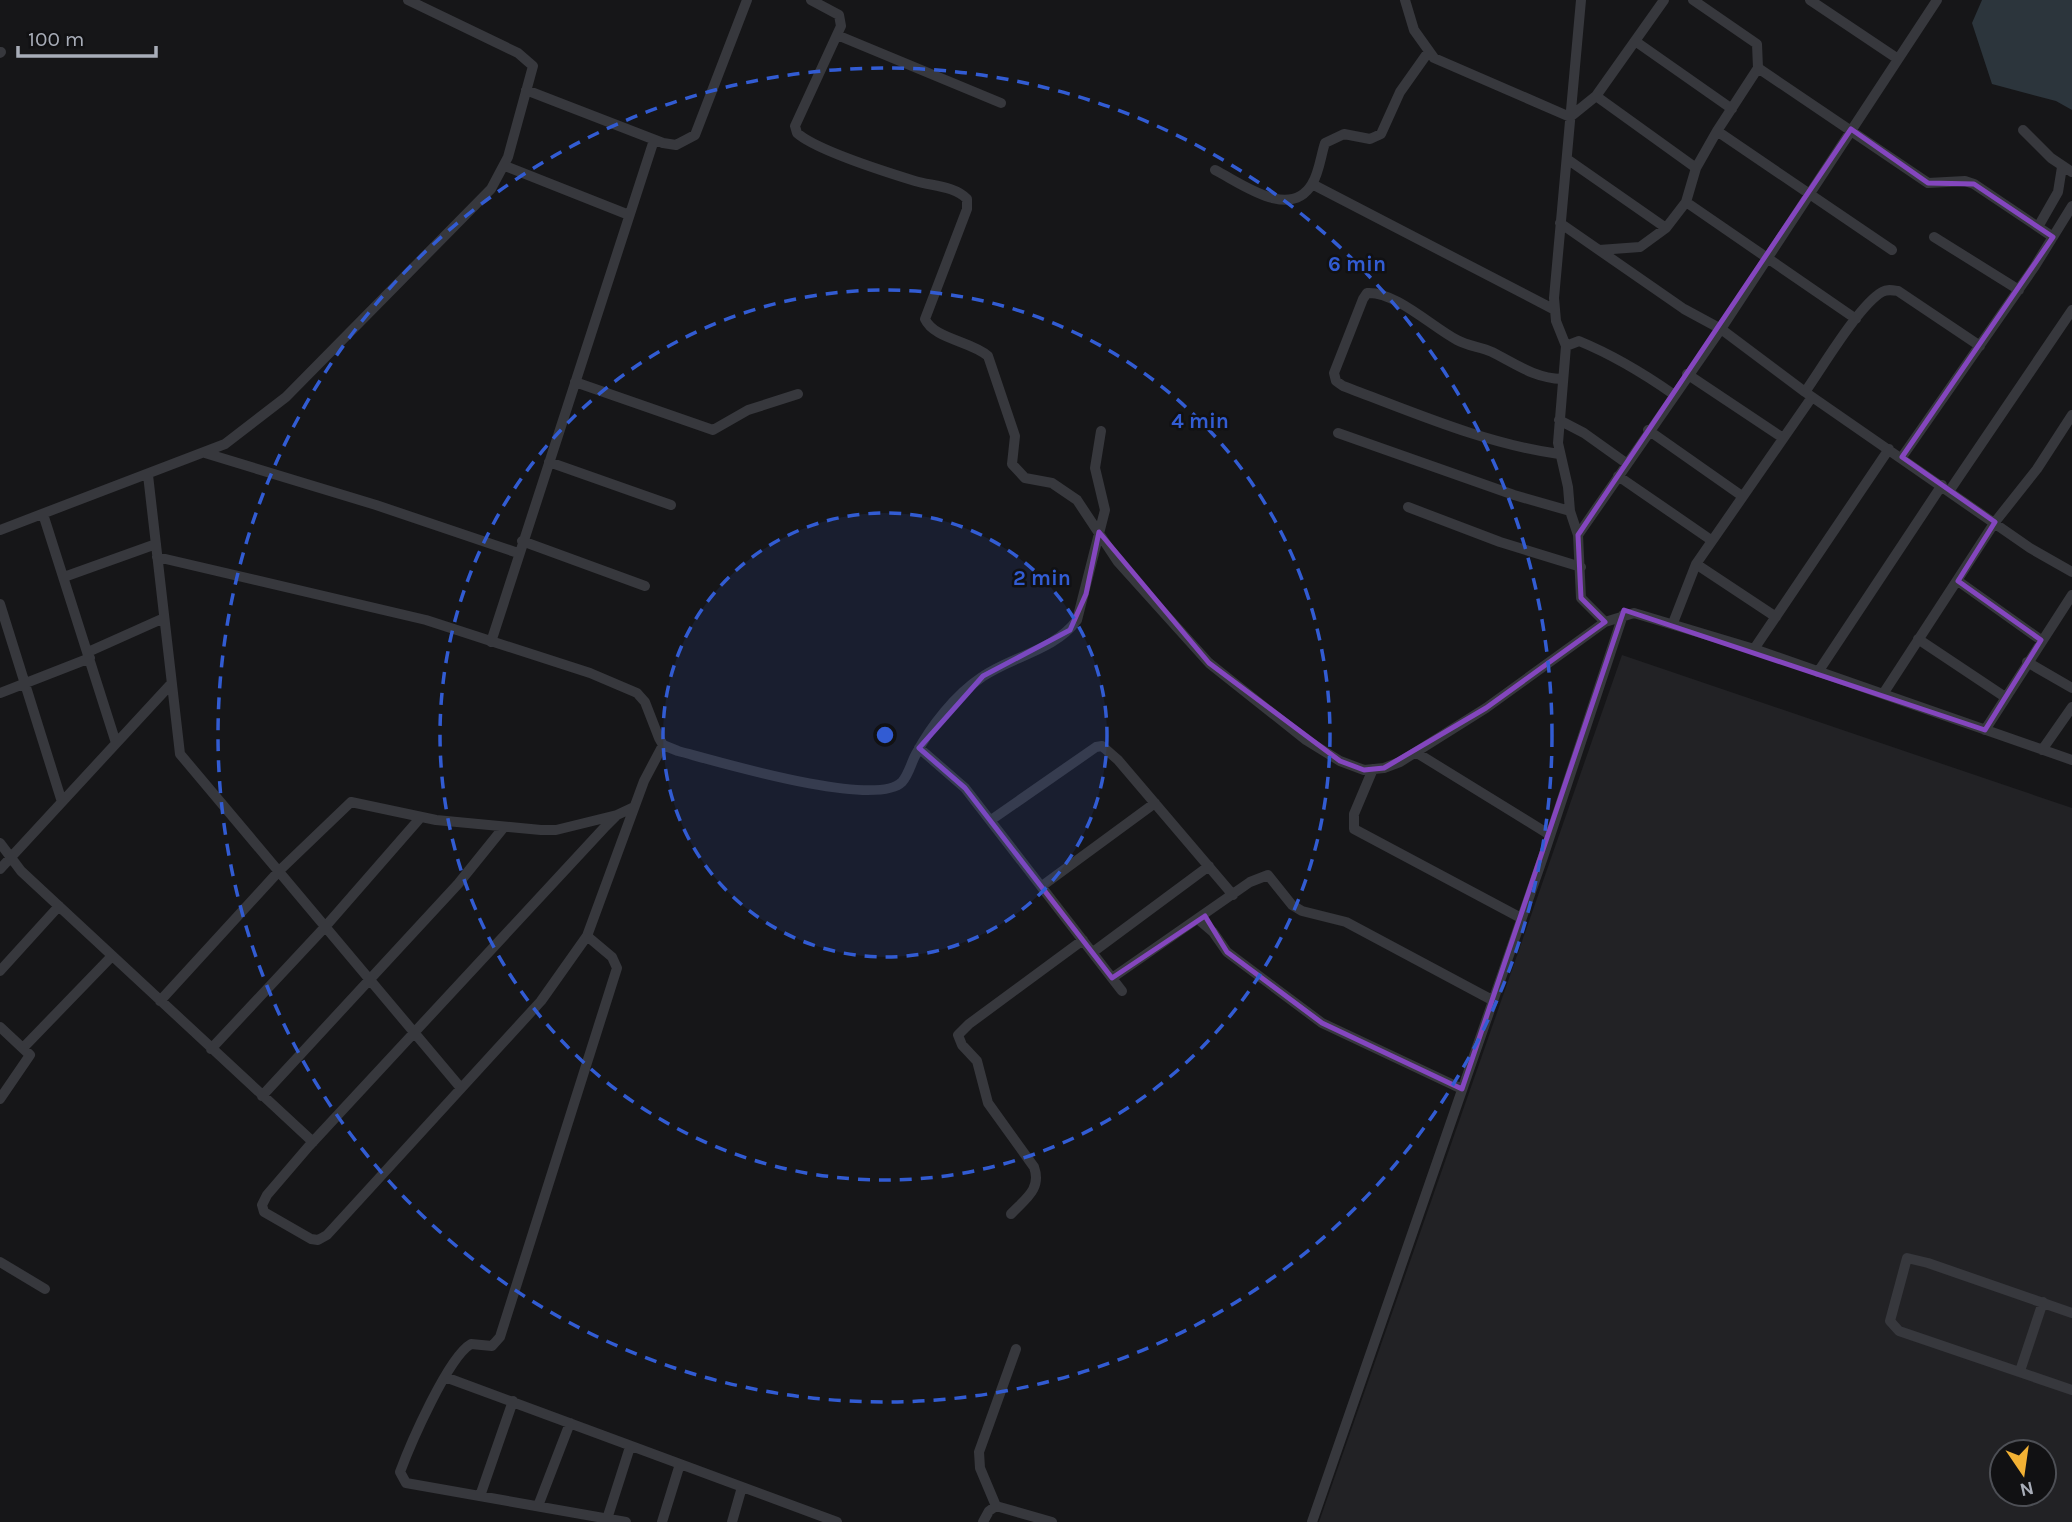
<svg xmlns="http://www.w3.org/2000/svg" width="2072" height="1522" font-family="Karla,sans-serif">
  <style>
    .built { fill: #222225; fill-rule: evenodd }
    .water { fill: #2c353c }
    .lines { fill: none; stroke-linecap: round; stroke-linejoin: round }
    .minor { stroke: #37383d; stroke-width: 10 }
    .marked { fill: none; stroke: #8446be; stroke-width: 5; stroke-linejoin: round }
    .ring { fill: none; stroke: #325cd3; stroke-width: 3.5; stroke-dasharray: 12 9 }
    .centre { fill: #325cd3; stroke: #111113; stroke-width: 3.5 }
    .ring-label { font-size: 21px; text-anchor: middle; font-weight: bold; fill: #325cd3; stroke: #111113; stroke-width: 5; stroke-linejoin: round; paint-order: stroke }
  </style>
  <rect width="100%" height="100%" fill="#161618"/>
  <path class="built" d="M1622,655L2072,808V1522H1319ZM2002,1452H2044V1494H2002Z"/>
  <path class="water" d="M1982,0H2072V110L2056,101L1992,84L1972,23Z"/>
  <g class="lines">
    <path class="minor" d="M811,0L839,15L841,26L795,126L797,133C816,150 889,173 915,181C932,186 955,186 967,199V209L925,319C934,339 971,341 988,356L1015,436L1012,464L1025,478L1052,483L1077,500L1118,562L1209,663L1306,740L1340,761L1364,770L1384,768L1400,762L1486,708L1605,622L1634,613L1754,649L2072,760
      M1405,0L1414,30L1434,58L1570,117L1596,96L1664,0
      M1581,0L1554,298L1556,321L1566,346L1558,443L1568,487L1570,511L1578,535L1581,598L1605,622
      M1693,0L1757,44L1758,68
      M1810,0L1898,59
      M837,35L1001,103
      M1635,41L1732,109
      M0,53L1,52
      M526,90L663,143L676,145L695,135L747,0
      M1596,96L1696,168
      M2023,130L2051,158L2072,172
      M1717,131L1892,250
      M1567,159L1666,228
      M505,166L629,215
      M1215,170C1241,183 1290,221 1312,184C1319,173 1321,155 1325,143L1344,134L1370,139L1381,134L1400,92L1429,51
      M1312,184L1555,310
      M1686,202L1856,319
      M1560,223L1684,309L1721,329L1805,392L2030,548L2072,572
      M2038,227L2058,192L2062,167
      M1934,237L2019,290
      M1599,250L1640,247L1666,228L1686,202L1696,168L1717,131L1758,68L1928,183L1965,181L1974,184L2053,237
      M1566,346L1579,341C1613,355 1643,373 1673,394
      M1687,374L1783,438
      M575,382L713,430L748,410L798,394
      M1805,392C1822,368 1859,305 1882,292C1887,289 1892,290 1898,291L1980,346
      M1559,420L1584,433L1626,463
      M1648,430L1742,496
      M1338,433L1514,495L1570,511
      M205,453L376,505L518,553
      M1559,454C1485,444 1413,412 1343,386L1336,381L1334,373L1363,299L1367,293C1395,291 1432,327 1457,340C1468,346 1481,347 1492,352C1516,364 1534,378 1562,379
      M1902,457L2035,266L2072,206
      M549,462L671,505
      M148,475L180,754L460,1087
      M1618,476L1711,540
      M1950,490L2072,310
      M1408,507L1500,542L1581,567
      M43,514L116,743
      M0,530L225,444L286,397L491,189L508,157L533,66L518,53L408,0
      M1578,535L1721,329L1937,0
      M522,541L645,586
      M157,557L426,620L590,673L637,693L645,702L659,738L663,745L678,751C716,761 875,809 902,782C909,774 911,763 916,754C931,726 955,695 982,677C1012,656 1054,651 1077,620L1105,510L1095,468L1101,431
      M1696,564L1776,617
      M64,577L156,544
      M1958,581L2041,640
      M0,604L62,802
      M1673,623L1696,564L1812,397
      M1918,639L2005,697
      M491,642L654,140
      M1754,649L1889,449
      M88,652L164,618
      M2027,662L2072,688
      M1818,672L1942,485
      M0,693L90,658
      M1883,694L1995,522L2037,469L2072,415
      M1985,730L2072,595
      M919,748L965,788L1122,991
      M2042,750L2072,707
      M1417,753L1550,835
      M1373,769L1354,814V829L1521,918
      M634,807L617,815L604,828L309,1146L267,1195L262,1205L264,1212L311,1239L318,1240L327,1235L541,1001L587,936L644,781L663,745
      M991,820L1096,747L1102,746L1118,760L1233,895
      M0,843L21,871L313,1142
      M0,869L171,684
      M1042,886L1155,803
      M1199,920L1213,932L1227,952L1322,1023L1462,1089
      M587,936L612,957L617,968L500,1337L492,1346L471,1344C448,1357 410,1445 400,1472L406,1483L626,1522
      M1093,952L1209,866
      M0,971L59,906
      M1112,978L1250,882L1268,875L1292,905L1302,911L1346,922L1492,1000
      M160,1001L279,871L351,802L436,820L541,830H556L617,815
      M0,1027L30,1055L0,1099
      M23,1048L112,956
      M211,1049L325,927L421,817
      M262,1096L458,884L504,827
      M1011,1214C1025,1199 1042,1189 1034,1167L988,1103L977,1061L962,1045L958,1035L969,1024L1083,940
      M0,1262L45,1289
      M2072,1313L1928,1263L1907,1258L1890,1321L1899,1331L2072,1390
      M2020,1371L2043,1302
      M445,1377L837,1522
      M480,1496L513,1401
      M538,1506L570,1423
      M996,1506L980,1468L979,1452L1016,1349
      M607,1519L630,1447
      M662,1522L680,1464
      M732,1522L742,1487
      M983,1522L989,1511L996,1506L1052,1522
      M1312,1522L1543,857L1623,615"/>
  </g>
  <path class="marked" d="M1851,129L1928,183L1974,184L2053,237L1902,457L1995,522L1958,581L2041,640L1985,730L1624,610L1462,1089L1322,1023L1227,952L1205,916L1112,978L965,788L919,748L983,676L1070,630L1086,594L1099,532L1209,663L1340,761L1364,770L1384,768L1486,708L1605,622L1581,598L1578,535Z"/>
  <circle cx="885" cy="735" r="222" fill="#325cd3" fill-opacity=".12"/>
  <g class="ring">
    <circle cx="885" cy="735" r="222"/>
    <circle cx="885" cy="735" r="445"/>
    <circle cx="885" cy="735" r="667"/>
  </g>
  <circle cx="885" cy="735" r="10" class="centre"/>
  <g class="ring-label">
    <text x="1357" y="271">6 min</text>
    <text x="1200" y="428">4 min</text>
    <text x="1042" y="585">2 min</text>
  </g>
  <g transform="translate(2023 1473) rotate(167)"><circle r="33" fill="#111113" stroke="#4d4f55" stroke-width="2"/>
  <path d="M0-5L12 26L0 18L-12 26Z" fill="#f2b134"/>
  <text y="-10" font-size="19" font-weight="bold" text-anchor="middle" fill="#a8adb8">N</text>
  </g>
  <path d="M18 46v10h138v-10" fill="none" stroke="#a8adb8" stroke-width="3.5"/>
  <text x="28" y="46" font-size="21" fill="#a8adb8" stroke="#111113" stroke-width="5" paint-order="stroke">100 m</text>
</svg>
